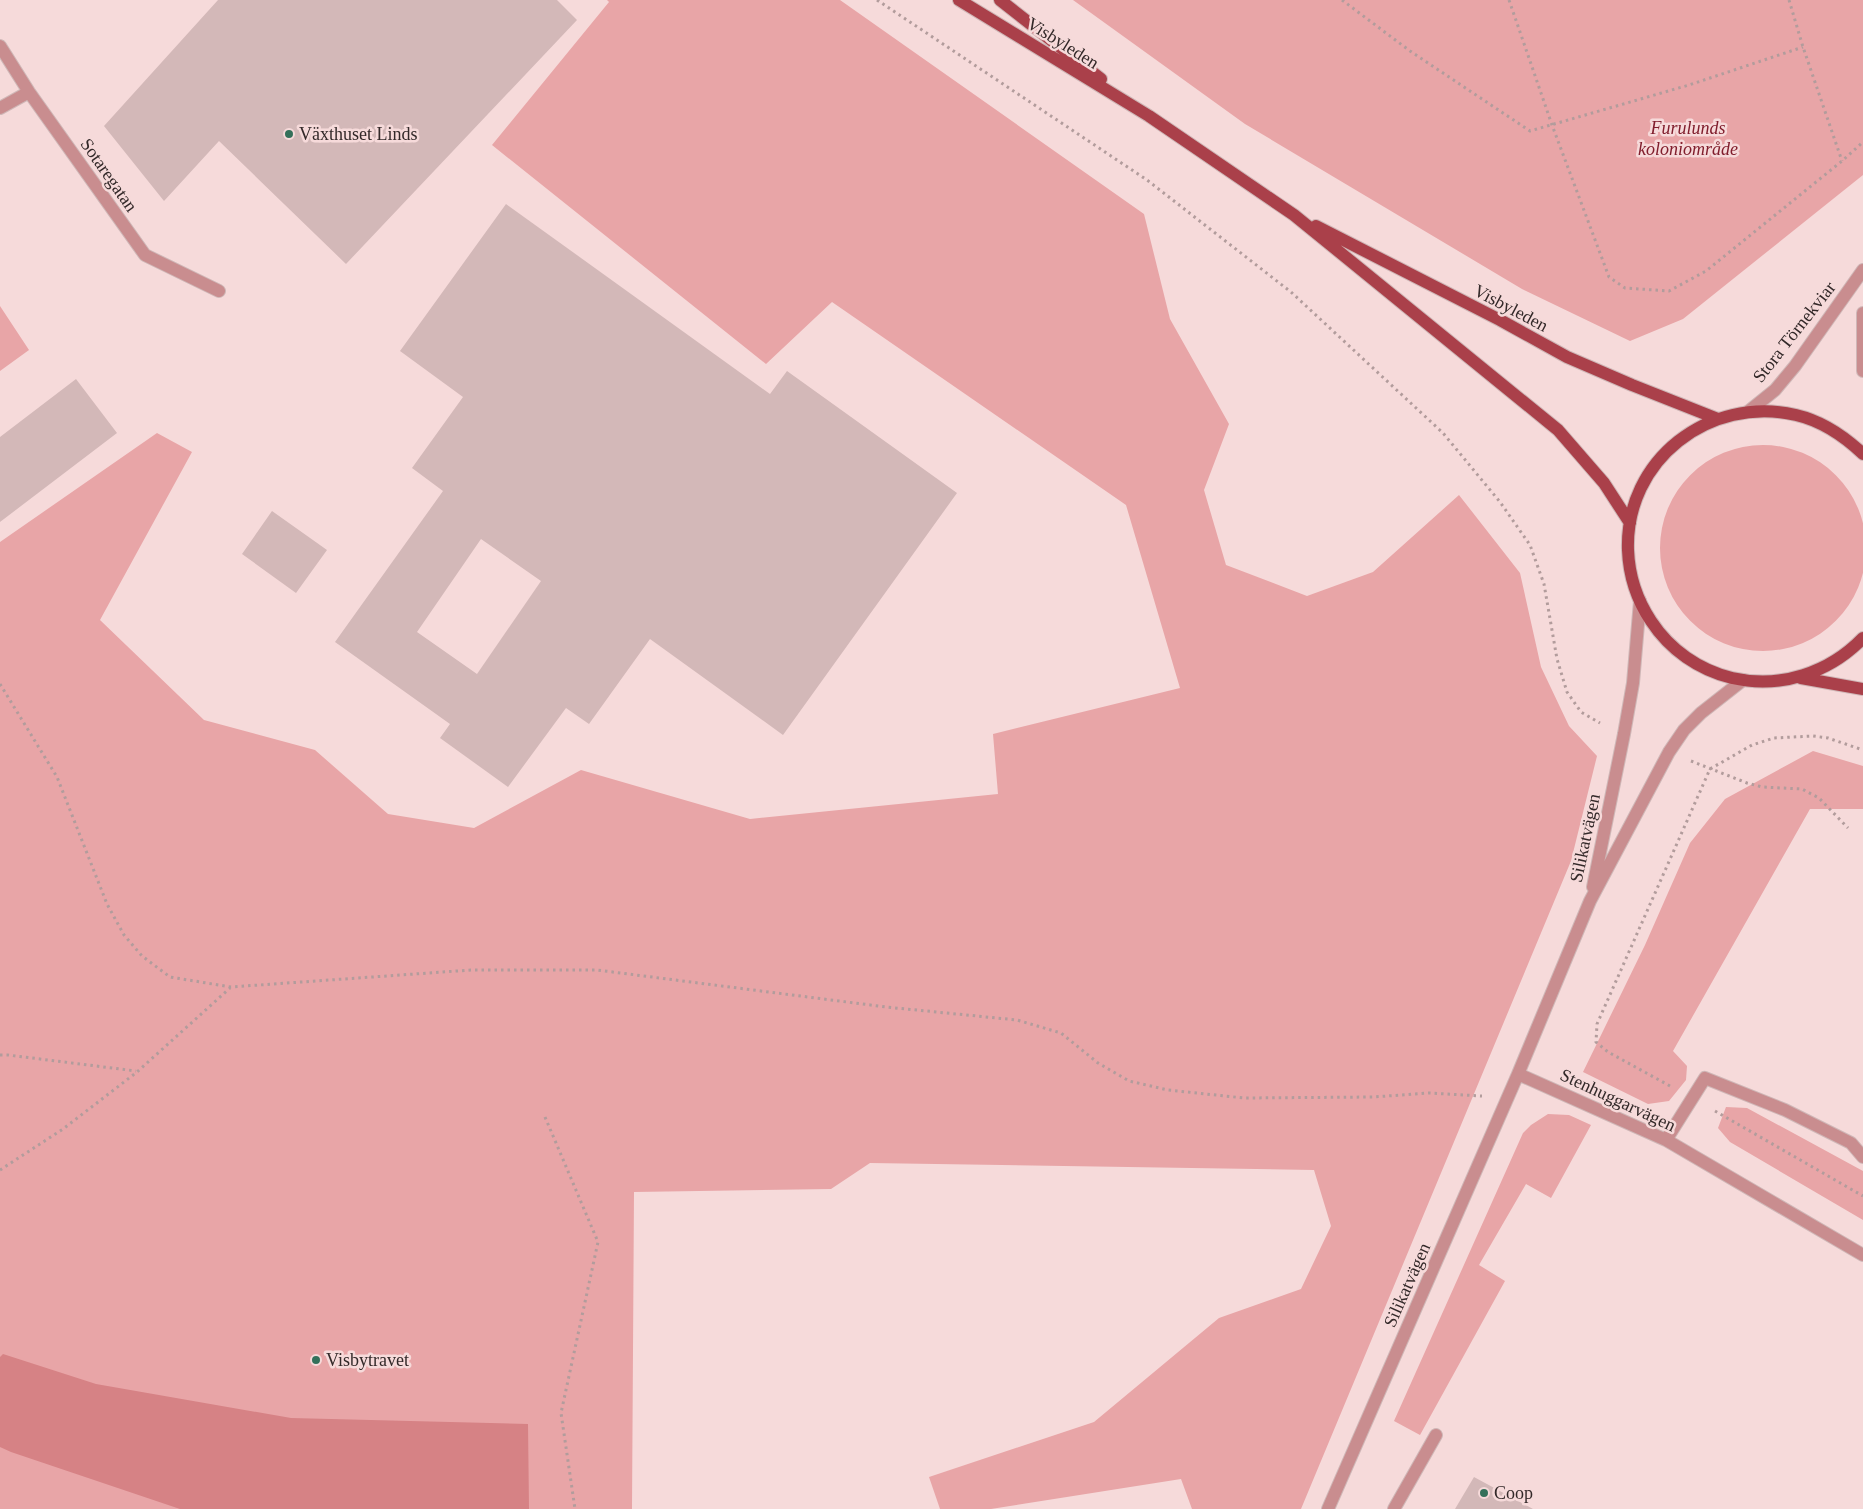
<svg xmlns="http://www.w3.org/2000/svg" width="1863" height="1509" font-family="'Times New Roman',serif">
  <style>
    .green { fill: #e8a5a7 }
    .water { fill: #d68285 }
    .building { fill: #d3b8b8; fill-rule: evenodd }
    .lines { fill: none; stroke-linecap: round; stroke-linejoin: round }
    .minor-casing { stroke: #cfb7b7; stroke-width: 14 }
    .major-casing { stroke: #cfb7b7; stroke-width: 14 }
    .path { stroke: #b29c9c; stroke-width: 3; stroke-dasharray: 2.5 4; stroke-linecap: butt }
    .minor { stroke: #c98d8f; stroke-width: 12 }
    .major { stroke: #aa404a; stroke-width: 12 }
    .poi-dot { fill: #34705a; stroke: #f6dada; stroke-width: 2 }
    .labels { text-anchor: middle; stroke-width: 5; stroke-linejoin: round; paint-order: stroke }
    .street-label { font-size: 18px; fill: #332929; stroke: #f6dada }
    .park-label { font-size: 18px; font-style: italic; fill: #811e2d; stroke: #f6dada }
    .poi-label { font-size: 18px; fill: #332929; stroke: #f6dada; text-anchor: start }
  </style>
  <rect width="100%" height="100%" fill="#f6dada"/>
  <path class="green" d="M607,0H840L1144,214L1170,319L1229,424L1204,490L1226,565L1307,596L1373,572L1459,495L1520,573L1541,667L1569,726L1597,756L1571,861L1301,1509H1192L1181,1479L991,1509H940L929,1477L1094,1422L1219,1318L1301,1289L1331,1226L1314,1170L870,1163L831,1189L634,1192L632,1509H0V542L157,433L192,452L100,620L204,720L315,750L388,814L474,828L581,770L750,819L998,794L993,734L1180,688L1126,505L832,302L766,364L492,145L609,2Z
    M1073,0H1863V175L1683,319L1630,341L1522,289L1245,124Z
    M0,306L29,350L0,371Z
    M1660 548a103 103 0 1 1 206 0a103 103 0 1 1-206 0Z
    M1813,751L1863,766V809H1810L1673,1051L1687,1066L1686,1080L1669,1101L1648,1104L1583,1072L1645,945L1690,843L1725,799Z
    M1726,1107L1747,1108L1863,1171V1220L1730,1142L1718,1128Z
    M1548,1114L1569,1115L1591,1125L1551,1198L1526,1184L1479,1265L1505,1281L1420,1435L1394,1421L1523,1133L1531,1125Z"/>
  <path class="water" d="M3,1354L96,1384L291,1418L528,1424L529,1509H180L11,1452L0,1447V1357Z"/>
  <path class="building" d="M218,0H557L577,20L346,264L219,141L164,201L104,126Z
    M506,204L770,394L787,371L957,493L783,735L650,639L589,724L566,708L508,787L440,738L450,724L335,642L443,491L412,468L463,397L400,351ZM481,539L541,581L477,674L417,632Z
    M76,379L117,433L0,522V437Z
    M272,511L327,550L296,593L242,554Z
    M1474,1477L1533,1509H1455Z"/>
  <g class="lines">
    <g class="minor-casing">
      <path id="minor" d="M0,46L29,92L145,255L219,291
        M0,108L29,92
        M1863,313V371
        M1749,411L1775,390L1795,366L1863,270
        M1743,680L1701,713L1684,730L1669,752L1590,901L1518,1074L1666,1140L1863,1255
        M1593,887L1624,734L1633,683L1640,601
        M1666,1140L1705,1078L1785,1110L1851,1143L1863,1157
        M1328,1509L1518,1074
        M1394,1509L1436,1435"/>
    </g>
    <g class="major-casing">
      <path id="major" d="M959,0L1149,116L1294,215L1558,430L1604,483L1630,523
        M1000,0L1101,79
        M1316,226L1500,320L1567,357L1632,385L1718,419
        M1863,454C1844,436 1822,421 1796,415C1709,395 1625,460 1628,550C1629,576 1637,600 1651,621C1670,650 1699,670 1732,678C1781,689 1829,673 1863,638
        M1801,678L1863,689"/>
    </g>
    <path class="path" d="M877,0L1147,180L1291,292L1443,433L1500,502L1530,545L1544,584L1557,659L1567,692L1581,712L1600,723
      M1342,0L1410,51L1530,131L1689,85L1803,47
      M1509,0L1552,125L1609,277L1625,288L1669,291L1706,271L1842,161L1863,142
      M1789,0L1803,47L1842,161
      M0,684L57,777L107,904L124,935L142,956L170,977L231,987L471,970H597L886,1007L1017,1020L1061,1033L1098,1063L1129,1081L1168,1090L1244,1098L1373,1097L1429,1093L1482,1096
      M1691,761L1747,783L1762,787L1802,789L1819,798L1848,828
      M0,1055H8L136,1071
      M1670,1086L1608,1052L1596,1042L1597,1024L1710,769L1752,745L1774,738L1813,736L1828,738L1863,750
      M1715,1111L1863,1196
      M545,1117L598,1242L561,1413L575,1509
      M0,1170L63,1129L137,1072L230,988"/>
    <use href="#minor" class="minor"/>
    <use href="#major" class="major"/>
  </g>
  <g class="poi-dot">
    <circle cx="289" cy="134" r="5"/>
    <circle cx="316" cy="1360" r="5"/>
    <circle cx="1484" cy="1493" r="5"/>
  </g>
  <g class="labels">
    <g class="street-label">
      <text transform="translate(1063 43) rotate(32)" y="6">Visbyleden</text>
      <text transform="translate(109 175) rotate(55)" y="6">Sotaregatan</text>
      <text transform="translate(1511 308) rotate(28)" y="6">Visbyleden</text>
      <text transform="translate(1794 332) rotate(-52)" y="6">Stora Törnekviar</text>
      <text transform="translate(1585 838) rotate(-78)" y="6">Silikatvägen</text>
      <text transform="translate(1618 1100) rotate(25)" y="6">Stenhuggarvägen</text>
      <text transform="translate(1407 1285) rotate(-66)" y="6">Silikatvägen</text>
    </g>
    <g class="park-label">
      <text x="1688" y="134">Furulunds<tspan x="1688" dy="21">koloniområde</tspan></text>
    </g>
    <g class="poi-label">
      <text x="299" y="140">Växthuset Linds</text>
      <text x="326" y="1366">Visbytravet</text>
      <text x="1494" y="1499">Coop</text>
    </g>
  </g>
</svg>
